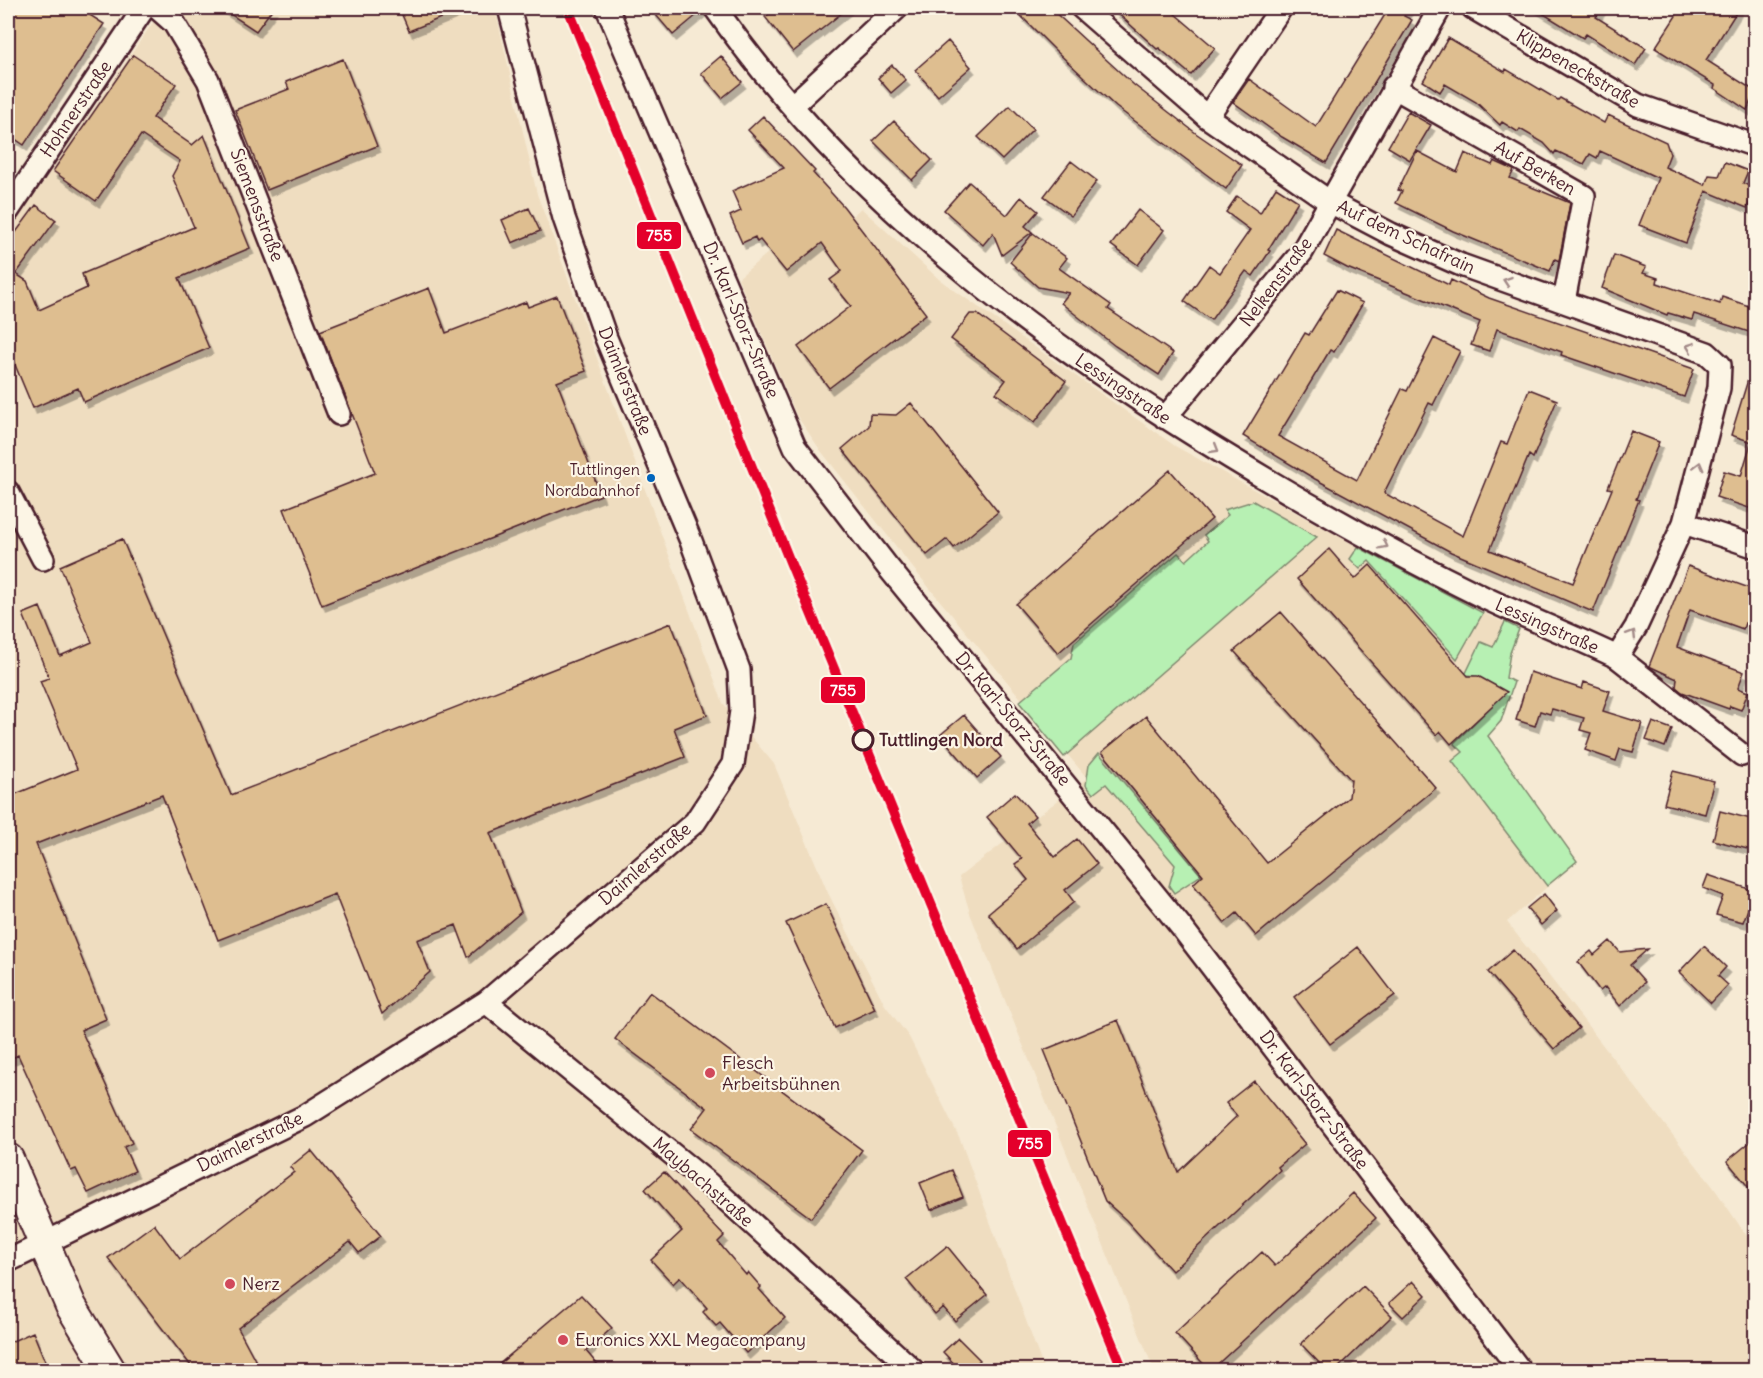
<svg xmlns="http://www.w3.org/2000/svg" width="1763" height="1378" font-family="Delius,sans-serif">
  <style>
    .built { fill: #efddc0 }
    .green { fill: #b7f0b3; stroke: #80886f; stroke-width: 1.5 }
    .building { fill: #debe90; stroke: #4a1f2b; stroke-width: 1.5; filter: url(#shadow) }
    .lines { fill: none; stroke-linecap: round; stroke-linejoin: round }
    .street-casing { stroke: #4a1f2b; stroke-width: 26 }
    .secondary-casing { stroke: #4a1f2b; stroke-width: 34 }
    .street { stroke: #fcf5e5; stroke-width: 21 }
    .secondary { stroke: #fcf5e5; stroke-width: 30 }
    .rail-1-casing { stroke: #fcf5e5; stroke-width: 15 }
    .rail-1 { stroke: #e4002b; stroke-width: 10 }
    .oneway { stroke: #a38a88 }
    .bus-dot { fill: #0065bd; stroke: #fcf5e5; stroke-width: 2 }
    .stop-dot { fill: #fcf5e5; stroke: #4a1f2b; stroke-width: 3 }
    .poi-dot { fill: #d1495b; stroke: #fcf5e5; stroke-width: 2 }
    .labels { text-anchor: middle; stroke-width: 4.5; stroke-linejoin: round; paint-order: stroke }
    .bus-label { font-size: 16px; fill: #4a1f2b; stroke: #fcf5e5; text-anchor: end }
    .street-label { font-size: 18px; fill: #4a1f2b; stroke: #fcf5e5 }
    .stop-label { font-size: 18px; font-weight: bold; fill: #4a1f2b; stroke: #fcf5e5; text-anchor: start }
    .poi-label { font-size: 18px; fill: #4a1f2b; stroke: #fcf5e5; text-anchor: start }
    .line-badge { stroke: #fcf5e5; stroke-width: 2 }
    .badge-label { font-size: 16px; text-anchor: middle; font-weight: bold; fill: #fff }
  </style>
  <defs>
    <filter id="shadow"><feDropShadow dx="3.5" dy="6" stdDeviation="0" flood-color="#0004"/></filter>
  </defs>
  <rect width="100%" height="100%" fill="#f6ead4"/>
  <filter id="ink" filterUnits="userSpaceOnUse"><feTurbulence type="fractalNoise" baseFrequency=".0167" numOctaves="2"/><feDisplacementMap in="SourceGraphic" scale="12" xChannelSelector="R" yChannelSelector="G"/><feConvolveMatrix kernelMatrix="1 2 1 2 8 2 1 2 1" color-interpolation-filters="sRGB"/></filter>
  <g filter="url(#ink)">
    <path class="built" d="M163,8H495L537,194L723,703L774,764L828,893L885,1005L909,1037L960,1139L1044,1370H8V233Z
      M861,208L940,280L1175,446L1358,547L1483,613L1519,629L1510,653L1506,678L1514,682L1501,721L1488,736L1577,861L1507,922L1714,1188L1755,1248V1370H1154L971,916L959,877L1087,778L917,573L821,451L797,416L738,278L811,217L835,232Z"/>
    <path class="green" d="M1253,501L1317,537L1064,757L1019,702L1071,658L1074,643L1178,553L1186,561L1208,541L1204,535L1228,515L1224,510Z
      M1358,547L1483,613L1457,659L1369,561L1360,569L1350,559Z
      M1505,622L1519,629L1510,653L1506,678L1514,682L1501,721L1488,736L1577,861L1547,886L1452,761L1463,752L1454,743L1494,704C1493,684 1486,675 1465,675L1481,642L1493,647Z
      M1099,753L1201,875L1174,893L1169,886L1175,865L1106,784L1093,794L1086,785L1089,765Z"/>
    <path class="building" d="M8,8H79L104,24L24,145L8,134Z
      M221,8H273L256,31Z
      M399,8H465L409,31Z
      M650,8H703V10L673,35Z
      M777,8H848L793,52L765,17Z
      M1030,8H1050L1134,85L1197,134L1242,165L1226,189L1116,107L1055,50L1021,16Z
      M1112,8H1168L1215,48L1191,75L1159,48L1157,49Z
      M1389,8H1409L1404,16L1412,20L1326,163L1282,137L1233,102L1249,79L1316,127Z
      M1534,8H1602L1596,17L1646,48L1635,65L1586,34L1583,38Z
      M1681,8H1739L1706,60L1755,91L1747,110L1714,88L1715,85L1655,48Z
      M1448,38L1505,72L1506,69L1558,100L1560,98L1604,123L1608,115L1666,142L1670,154L1665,167L1705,185L1709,175L1719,176L1725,162L1748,171L1743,183L1755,189L1747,208L1706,191L1686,243L1639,225L1658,178L1600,151L1597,158L1590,154L1584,164L1556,151L1554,154L1544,143L1520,129L1518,132L1502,122L1500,125L1476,102L1445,84L1440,92L1423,81Z
      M948,41L971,67L938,96L915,70Z
      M133,55L176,84L153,118L192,145L204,135L250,248L179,278L209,348L84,402L78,388L33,408L8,348V243L36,205L56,220L16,274L27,281L39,310L87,288L82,274L194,227L172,176L180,161L141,135L96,201L53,171Z
      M721,56L742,82L722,98L701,73Z
      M343,59L377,146L267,190L235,110L289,89L286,82Z
      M892,65L906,80L891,93L878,78Z
      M1010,106L1033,129L1002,160L978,137Z
      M1408,112L1431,125L1410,160L1388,147Z
      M763,116L815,171L813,173L844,207L926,314L829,388L798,347L851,306L830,280L842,271L822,243L786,272L760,240L757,242L755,237L742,243L730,216L741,211L732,191L784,168L748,130Z
      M894,121L932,160L912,180L873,141Z
      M1417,151L1457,172L1465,153L1492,165L1494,161L1514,170L1510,178L1570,203L1559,261L1555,259L1550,271L1453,231L1396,203L1402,191L1398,190Z
      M1071,161L1097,181L1071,216L1044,196Z
      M969,182L1007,215L1021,197L1038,211L1025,226L1032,232L1002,255L993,233L983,245L944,210Z
      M1276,187L1298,201L1268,250L1270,251L1253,276L1246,271L1211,320L1184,301L1209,265L1220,273L1250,230L1226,212L1237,196L1260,213Z
      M529,208L540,231L512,243L502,220Z
      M1138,210L1164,230L1138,265L1111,245Z
      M1336,230L1449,285L1451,280L1489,298L1694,369L1684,397L1561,355L1562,352L1497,329L1489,351L1471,345L1480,322L1347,268L1324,256Z
      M1033,233L1067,258L1059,268L1111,305L1108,309L1173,353L1159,375L1115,346L1061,303L1069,293L1038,287L1010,262Z
      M1614,255L1646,267L1643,273L1658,278L1657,283L1720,304L1722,297L1755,308V334L1694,314L1692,320L1668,313L1667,315L1602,288Z
      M429,288L446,333L526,302L528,307L557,296L586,371L557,382L601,495L322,605L284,509L375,473L320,331Z
      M1337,290L1363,303L1334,352L1330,350L1278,436L1357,480L1402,389L1407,391L1434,338L1460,351L1433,405L1429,403L1384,493L1463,536L1501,442L1507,444L1529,389L1557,400L1533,458L1529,455L1490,550L1573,583L1612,489L1608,488L1631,431L1659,442L1636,499L1639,500L1593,612L1451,552L1315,479L1243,436L1305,333L1309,335Z
      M970,314H977L1066,381L1035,422L996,393L1006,380L951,339Z
      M1751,370L1755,371V443L1731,435Z
      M911,403L998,512L954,548L947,539L927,555L842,449L869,426L870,414L896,415Z
      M1751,443L1755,444V510L1716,497L1724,471L1741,476Z
      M1170,470L1212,519L1058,653L1016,604Z
      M122,539L231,795L671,623L707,715L674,728L685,757L490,833L521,912L468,957L456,925L417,940L430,972L382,1014L335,894L218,940L162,795L36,844L106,1019L81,1030L132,1143L124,1147L135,1171L88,1193L76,1169L71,1171L18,1055L8,1060V797L77,769L40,681L49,678L23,614L40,607L60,656L92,642L60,566Z
      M1329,549L1355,579L1370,565L1468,676H1478L1507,692L1451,744L1440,731L1436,735L1297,579Z
      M1688,566L1755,590V615L1752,625L1745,623L1743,629L1690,610L1677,647L1744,672L1738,688L1748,692L1741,710L1730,706L1729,709L1682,692L1676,687L1677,679L1649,666Z
      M1281,612L1436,788L1256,936L1237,913L1225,923L1193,884L1203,875L1102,752L1146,716L1267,863L1349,797L1351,780L1234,651Z
      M1530,672L1582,689L1584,682L1610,691L1603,711L1642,723L1633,752L1620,749L1616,761L1585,750L1591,733L1580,730L1584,718L1552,709L1550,714L1540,711L1535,726L1516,720Z
      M964,715L1001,757L977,778L940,735Z
      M1653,722L1672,729L1665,747L1646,740Z
      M1673,771L1714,781L1705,814L1664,804Z
      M1015,793L1035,816L1027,823L1055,857L1077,839L1097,864L1065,890L1074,902L1017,949L988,913L1028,880L1015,864L1022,859L987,817Z
      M1720,811L1755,820V851L1713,840Z
      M1708,875L1755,891L1743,922L1716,915L1723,896L1703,888Z
      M1544,894L1557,911L1541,925L1527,908Z
      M826,904L875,1009L835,1028L786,923Z
      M1610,941L1620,952L1648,949L1630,965L1645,982L1620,1006L1605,987L1600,991L1578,962L1591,951L1594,955Z
      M1704,946L1726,967L1718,976L1728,985L1711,1003L1679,972Z
      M1358,947L1395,995L1330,1044L1294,997Z
      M1513,950L1579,1028L1554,1049L1488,972Z
      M650,992L862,1150L811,1218L691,1129L707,1108L615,1039Z
      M1118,1020L1178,1172L1237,1116L1226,1103L1254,1081L1305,1144L1278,1167L1280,1170L1172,1271L1126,1220L1105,1201L1044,1050Z
      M1755,1138V1195L1727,1161Z
      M311,1150L381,1236L359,1253L350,1242L238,1328L261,1371H195L108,1258L154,1224L180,1259L294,1172L290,1167Z
      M952,1170L963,1197L931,1210L920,1183Z
      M664,1172L724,1236L718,1242L746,1275L748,1272L761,1287L759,1289L785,1318L746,1353L720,1323L716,1326L703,1312L707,1308L680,1277L673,1284L651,1260L682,1231L645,1189Z
      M1353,1193L1376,1218L1210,1371L1175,1333L1262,1252L1275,1266Z
      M947,1246L987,1295L955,1321L943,1307L935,1314L906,1279Z
      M1413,1281L1426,1295L1403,1317L1389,1303Z
      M1363,1286L1392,1316L1335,1371H1327L1301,1344Z
      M581,1295L612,1328L586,1351L603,1371H491Z
      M33,1332L49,1371H8V1343Z
      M958,1338L980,1360L969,1371H961L943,1352Z"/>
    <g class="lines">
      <g class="street-casing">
        <path id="street" d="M157,8L174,23L208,80L339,414
          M607,8L795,447L887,566L1182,928L1520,1370
          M715,8C848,198 1034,339 1231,458C1313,508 1397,555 1483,597C1527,618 1573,636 1617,657L1636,627L1684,523L1719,388L1720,365L1707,353L1461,265L1391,234L1330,202L1207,117L1082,8
          M1473,8L1638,105L1756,146
          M1393,87L1584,196L1564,301
          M792,106L897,8
          M1207,117L1281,8
          M8,211L144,8
          M1165,418L1302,252L1440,8
          M8,492L43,559
          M1684,523L1756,547
          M1617,657L1742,755
          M486,1002L709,1184L913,1370
          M8,1261L305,1116L486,1002L695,822L733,764L741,711L739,670L691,541L606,338L564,218L509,8"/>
      </g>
      <g class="secondary-casing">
        <path id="secondary" d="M8,1159L71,1306L110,1370"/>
      </g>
      <use href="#street" class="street"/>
      <use href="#secondary" class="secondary"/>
      <g class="rail-1-casing">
        <path id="rail-1" d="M568,8L790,562L1123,1370"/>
      </g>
      <use href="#rail-1" class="rail-1"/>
    </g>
    <defs><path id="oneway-chevron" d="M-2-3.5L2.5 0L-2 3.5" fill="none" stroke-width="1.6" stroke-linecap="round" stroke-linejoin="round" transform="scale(1.5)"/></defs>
    <g class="oneway">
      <use href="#oneway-chevron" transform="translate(1507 281) rotate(-161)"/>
      <use href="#oneway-chevron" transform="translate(1690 347) rotate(-160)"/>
      <use href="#oneway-chevron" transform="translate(1215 449) rotate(31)"/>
      <use href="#oneway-chevron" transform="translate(1699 466) rotate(-75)"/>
      <use href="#oneway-chevron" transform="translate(1384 545) rotate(27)"/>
      <use href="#oneway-chevron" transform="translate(1632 634) rotate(-58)"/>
    </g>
  </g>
  <circle class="bus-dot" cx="651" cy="478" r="5"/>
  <circle class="stop-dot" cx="863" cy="740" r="10"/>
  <g class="poi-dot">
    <circle cx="710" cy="1073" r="6"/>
    <circle cx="230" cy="1284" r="6"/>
    <circle cx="563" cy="1340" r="6"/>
  </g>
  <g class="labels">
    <g class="bus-label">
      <text x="640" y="475">Tuttlingen<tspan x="640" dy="21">Nordbahnhof</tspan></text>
    </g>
    <g class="street-label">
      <text transform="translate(1578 69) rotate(30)" y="6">Klippeneckstraße</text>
      <text transform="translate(76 109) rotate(-56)" y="6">Hohnerstraße</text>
      <text transform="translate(1535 168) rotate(30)" y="6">Auf Berken</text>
      <text transform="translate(257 205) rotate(69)" y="6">Siemensstraße</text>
      <text transform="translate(1406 237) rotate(25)" y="6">Auf dem Schafrain</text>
      <text transform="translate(1276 282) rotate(-53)" y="6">Nelkenstraße</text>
      <text transform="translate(741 320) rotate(67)" y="6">Dr. Karl-Storz-Straße</text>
      <text transform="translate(625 381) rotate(68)" y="6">Daimlerstraße</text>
      <text transform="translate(1123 389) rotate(34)" y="6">Lessingstraße</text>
      <text transform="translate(1547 626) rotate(24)" y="6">Lessingstraße</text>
      <text transform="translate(1013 719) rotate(50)" y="6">Dr. Karl-Storz-Straße</text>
      <text transform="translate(645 864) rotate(-41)" y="6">Daimlerstraße</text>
      <text transform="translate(1314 1100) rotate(53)" y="6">Dr. Karl-Storz-Straße</text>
      <text transform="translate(250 1142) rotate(-26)" y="6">Daimlerstraße</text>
      <text transform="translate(703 1182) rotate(41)" y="6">Maybachstraße</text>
    </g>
    <g class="stop-label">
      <text x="879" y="746">Tuttlingen Nord</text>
    </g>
    <g class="poi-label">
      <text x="722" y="1069">Flesch<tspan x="722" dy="21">Arbeitsbühnen</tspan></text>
      <text x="242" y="1290">Nerz</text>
      <text x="575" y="1346">Euronics XXL Megacompany</text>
    </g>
  </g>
  <g class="line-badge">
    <rect x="636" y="221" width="46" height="29" rx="6" fill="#e4002b"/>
    <rect x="820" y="676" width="46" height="28" rx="6" fill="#e4002b"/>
    <rect x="1007" y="1129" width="45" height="29" rx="6" fill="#e4002b"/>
  </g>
  <g class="badge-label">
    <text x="659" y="241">755</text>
    <text x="843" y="696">755</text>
    <text x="1030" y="1149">755</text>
  </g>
  <rect width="1763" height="1378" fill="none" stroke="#fcf5e5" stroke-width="30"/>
  <rect x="15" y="15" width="1733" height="1348" fill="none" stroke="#4a1f2b" stroke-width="2" filter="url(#ink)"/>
</svg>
